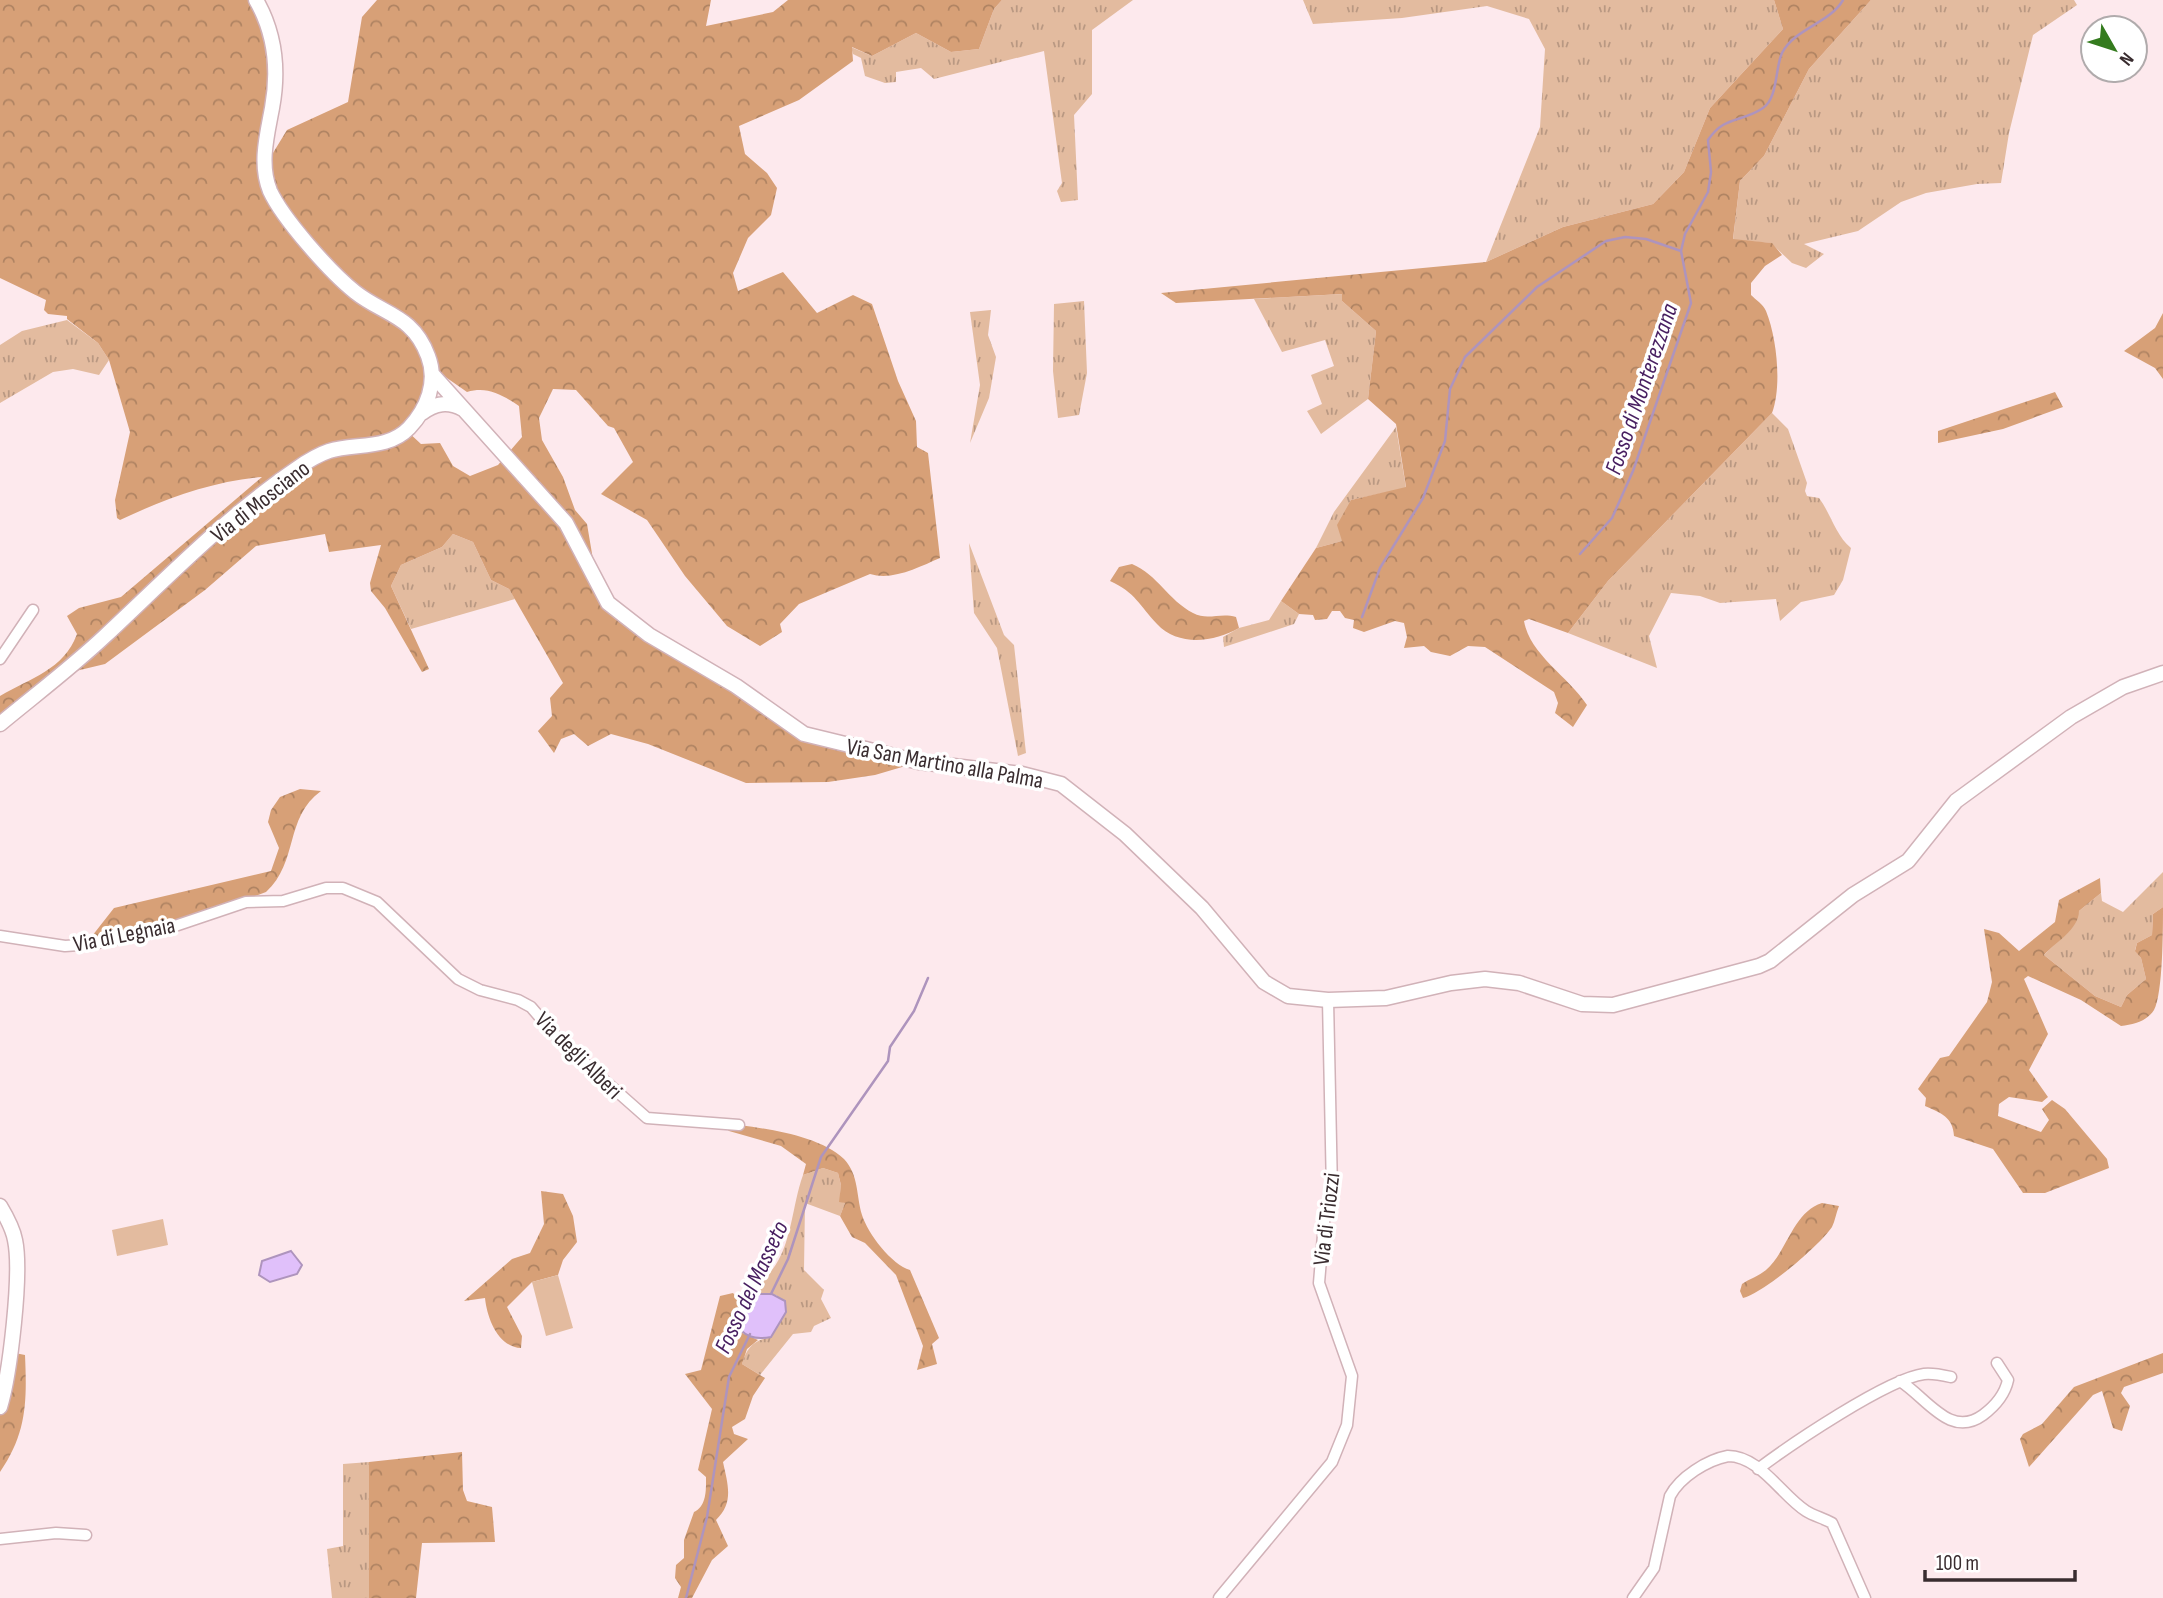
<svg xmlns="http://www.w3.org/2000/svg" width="2163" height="1598" font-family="'Sofia Sans Condensed',sans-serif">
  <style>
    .grass { fill: url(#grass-tufts) }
    .forest { fill: url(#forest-crowns); fill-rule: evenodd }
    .park { fill: #e3bb9f }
    .water { fill: #e0c0fa; stroke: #ae94bd; stroke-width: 2 }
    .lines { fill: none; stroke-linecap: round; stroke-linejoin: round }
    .stream { stroke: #ae94bd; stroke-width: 2.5 }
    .street-casing { stroke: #d1b2b8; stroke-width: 13 }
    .secondary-casing { stroke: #d1b2b8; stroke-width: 17 }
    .street { stroke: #fff; stroke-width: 10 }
    .secondary { stroke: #fff; stroke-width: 14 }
    .labels { text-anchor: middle; stroke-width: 7; stroke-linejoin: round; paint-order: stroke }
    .street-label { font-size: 23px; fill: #392c2f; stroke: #fff }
    .water-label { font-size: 24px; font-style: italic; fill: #471e60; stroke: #fff }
  </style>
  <defs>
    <pattern id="grass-tufts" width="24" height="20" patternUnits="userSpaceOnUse" patternTransform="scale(1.75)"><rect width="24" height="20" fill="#e3bb9f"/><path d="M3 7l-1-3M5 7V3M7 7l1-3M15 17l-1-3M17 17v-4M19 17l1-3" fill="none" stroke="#b99882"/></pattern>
    <pattern id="forest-crowns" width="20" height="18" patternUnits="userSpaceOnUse" patternTransform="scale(1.75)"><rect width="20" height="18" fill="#d7a077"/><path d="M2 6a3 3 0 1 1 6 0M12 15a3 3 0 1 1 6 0" fill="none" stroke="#af8362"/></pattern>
  </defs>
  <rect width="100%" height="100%" fill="#fde9ed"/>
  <path class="grass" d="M1002,0H1133L1092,30V94L1074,115L1078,200L1061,202L1057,191L1062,183L1044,51L934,79L921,68L896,72V82L885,83L865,76L861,58L853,54L851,47L872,56L916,33L951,52L979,49L994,9Z
    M1303,0H1774L1783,29L1710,108L1684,172L1653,204L1563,227L1486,262L1540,127L1545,49L1529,19L1487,6L1402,18L1313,24Z
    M1871,0H2074L2077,5L2033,35L2009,133L2001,183L1977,184L1926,193L1901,202L1858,231L1804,244L1824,254L1806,268L1792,263L1771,243L1733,240L1740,181L1764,156L1809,69Z
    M1343,294L1342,301L1376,331L1368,399L1321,434L1307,411L1322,404L1311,375L1334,366L1325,340L1282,352L1254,299Z
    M1084,301L1087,373L1079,415L1058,418L1053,371L1054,304Z
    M991,310L988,335L996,357L989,398L970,443L980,385L970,312Z
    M67,320L98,343L109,360L99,375L73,369L53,372L0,403V345L22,331Z
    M1772,413L1788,429L1807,483L1805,491L1807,496L1819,498C1831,514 1836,536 1851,548L1843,580L1834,595L1801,602L1780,621L1776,599L1720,603L1700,596L1671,593L1649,636L1657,668L1568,633L1608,581Z
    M1396,427L1406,488L1351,500L1342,541L1316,548L1334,512Z
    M453,534L473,542L491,580L509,589L515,599L411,629L391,586L401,565L442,547Z
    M969,543L1004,635L1014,645L1026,753L1018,756L997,648L974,613Z
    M1281,601L1299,614L1294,624L1224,647L1223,637L1239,628L1269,620Z
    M2163,872V907L2153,914L2152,935L2137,943L2135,950L2141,958L2146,979L2127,995L2121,1007L2095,996L2044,955L2069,931L2079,911L2101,893L2102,901L2123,912Z
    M823,1168L838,1173L841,1185L840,1201L845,1203L840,1216L805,1203L804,1270L824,1290L821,1299L831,1318L814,1326L811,1332L793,1334L760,1375L742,1364C747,1347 754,1340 772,1337L777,1295L759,1294L741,1302L736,1296C747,1288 764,1281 772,1270C792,1245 792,1205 803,1175Z
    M369,1462V1598H332L327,1549L343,1546V1464Z"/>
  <path class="forest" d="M0,0H256L274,48L265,166L287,130L348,102L362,17L377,0H711L706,26L773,12L788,0H1002L994,9L979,49L951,52L916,33L872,56L852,47L853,61L799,100L739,126L745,154L767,173L777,188L771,215L748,238L733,273L738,291L783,272L817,313L853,295L872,304L898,381L916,421L917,447L928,453L940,558C919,567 893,581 870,574L799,604L780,624L782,632L760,646L727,626L685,576L647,520L601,494L633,462L614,428L608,426L576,390L553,389L539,418L542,440L563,477L575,510L587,524L598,589L608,604L781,720L919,762L875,775L828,782L746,783L648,744L611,734L588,746L574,734L561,739L554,753L538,731L552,716L550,698L563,683L509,589L491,580L473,542L453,534L442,547L401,565L391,586L429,669L422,672L385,608L371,591L370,583L381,545L329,552L325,534L256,546L205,590L105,664L59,675L0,724V696C30,678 64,670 77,634L67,616L79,608L121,597L262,477C214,481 164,499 120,520L117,518L115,500L130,432L109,360L98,343L67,319V316L48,314L44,310L46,300L0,278ZM434,369L467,392C488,386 502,395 519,406L522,437L498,465L470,476L453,466L440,443L421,444L407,431L417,410L427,371Z
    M1774,0H1871L1809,69L1764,156L1740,181L1733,239L1772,243L1782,255L1765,266L1751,283V295C1756,300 1763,304 1766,311C1777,338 1782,386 1772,413L1608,581L1568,633L1529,619L1524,621C1530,655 1568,676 1587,705L1573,727L1555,713L1558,703L1554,692L1485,647L1468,646L1450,656L1431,652L1424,646L1404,648L1407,637L1404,623L1395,621L1364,632L1353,628L1354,620L1345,618L1340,611H1332L1327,619L1315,620L1313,615L1299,614L1281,601L1316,548L1342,541L1337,525L1351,500L1406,487L1396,424L1368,399L1376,331L1342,301V294L1176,303L1161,293L1486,262L1563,227L1653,204L1684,172L1710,108L1783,29Z
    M2163,313V379L2155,368L2124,351L2155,328Z
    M2055,392L2063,407L2003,429L1938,443V431Z
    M1132,564C1158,575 1168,600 1193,613C1208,621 1220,612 1236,617L1239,628C1215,642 1178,647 1157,624C1139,605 1136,593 1110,581L1119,567Z
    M300,789L321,791C284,818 299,862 266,892L169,928L85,945L114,908L271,871L279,848L268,822L271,810L280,797Z
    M2100,878L2101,893L2079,911C2079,929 2055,943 2044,955L2095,996L2121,1007L2127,995L2146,979L2141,958L2135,951L2137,943L2152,935L2153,914L2163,907C2163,928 2163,994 2154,1010C2146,1022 2134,1024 2121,1026L2081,1000L2028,976L2024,979L2048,1034L2029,1070L2048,1097L2042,1102L2009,1097L1999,1104L1998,1116L2041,1132L2049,1120L2042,1109L2052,1100L2065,1109L2107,1159L2109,1168L2045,1193H2023L1993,1149L1954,1136C1953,1117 1941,1113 1925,1106L1926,1098L1918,1089L1940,1058L1949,1056L1987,1002L1992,982L1984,929L1999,933L2019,951L2055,922L2059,900Z
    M720,1123C756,1127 816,1133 844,1159C859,1175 856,1195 862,1215C868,1234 892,1265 910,1270L939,1338L932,1344L937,1364L917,1370L923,1346L896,1275L865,1243L852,1237L840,1216L845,1203L839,1202L841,1185L838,1173L823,1168L803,1175L806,1164L781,1146L729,1131Z
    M541,1191L563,1194L573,1216L577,1242L563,1260L558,1275L532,1282L507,1307L522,1336L521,1348C498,1347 487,1318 485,1298L464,1301L512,1259L530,1253L544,1224Z
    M1822,1203L1839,1206C1836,1213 1835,1221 1832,1227C1819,1246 1764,1293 1743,1298L1740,1291L1742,1284C1749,1279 1759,1276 1766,1270C1787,1252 1793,1212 1822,1203Z
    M733,1293L741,1302L736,1312L740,1332L758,1340L747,1349L742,1364L765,1378L753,1396L745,1419L732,1427L734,1434L748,1439L723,1462C728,1485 734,1503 716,1520L728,1546L712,1560L692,1598H678L681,1587L675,1578L676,1565L684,1558V1540L694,1512C707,1506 706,1489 706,1477L698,1470L712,1409L685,1374L701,1370L720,1296Z
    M10,1352L25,1355C27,1401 27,1433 0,1472V1407Z
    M2163,1353V1373L2124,1387L2121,1393L2130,1406L2122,1431L2113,1428L2102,1391L2093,1395L2029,1467L2020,1439L2023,1434L2042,1424L2074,1387Z
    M462,1452L463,1490L467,1501L492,1507L495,1542L422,1543L416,1598H369V1462Z"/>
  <path class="park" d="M163,1219L168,1245L117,1256L112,1230Z
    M558,1275L573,1328L546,1336L532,1282Z"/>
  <path class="water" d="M291,1251L302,1265L297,1274L270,1282L259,1275L262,1261Z
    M759,1294H772L785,1301L786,1312L771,1337C755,1340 743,1337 735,1322L741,1302Z"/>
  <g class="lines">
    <path class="stream" d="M1580,554L1612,518L1633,471L1691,303L1681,251L1685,234L1708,192L1711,172L1708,140C1725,115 1741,123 1763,108C1778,98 1775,68 1782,53C1795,28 1829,24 1843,0
      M1362,617L1380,568L1423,498L1445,441L1450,389L1465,357L1537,287L1606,241L1625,237L1646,239L1681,251
      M771,1294L788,1259L821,1157L888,1061L890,1047L914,1011L928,978
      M686,1598L707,1517L729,1377L750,1334"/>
    <g class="street-casing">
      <path id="street" d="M0,659L33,610
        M0,936L65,946L94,944L169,928L246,902L283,901L326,888H343L377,902L458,979L480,990L518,1000L531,1007L561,1042L647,1118L739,1125
        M1900,1381C1927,1398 1950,1439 1983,1415C1995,1406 2005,1394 2008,1380L1997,1363
        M1758,1469C1790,1445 1887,1379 1924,1374C1932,1373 1942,1375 1951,1377
        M0,1539L56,1533L86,1535
        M1219,1598L1332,1462L1347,1425L1352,1376L1319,1283L1325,1211L1332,1191L1328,1000
        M1633,1598L1654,1568L1670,1496C1680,1477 1707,1460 1728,1456C1760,1456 1782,1496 1806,1511C1814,1516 1823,1518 1832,1523L1865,1598"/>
    </g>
    <g class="secondary-casing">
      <path id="secondary" d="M432,374L566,523L608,603L649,635L736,686L804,734L919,762L1022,774L1061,784L1125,834L1202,908L1264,982L1288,996L1328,1000L1386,998L1451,983L1485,979L1519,983L1582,1004L1613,1005L1759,966L1770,961L1853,895L1908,861L1956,801L2071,717L2123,687L2163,673
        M422,413C435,403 448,401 463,409
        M0,724C35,695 72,667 105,636C166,579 227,516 296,469C306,462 317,455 329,451C355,443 388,450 409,428C427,409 438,382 428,356C413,315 384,315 355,292C330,272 283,219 270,191C259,164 267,135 272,108C279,70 275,33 256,0
        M0,1206C6,1216 13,1229 15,1240C22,1273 10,1374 0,1407"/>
    </g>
    <use href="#street" class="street"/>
    <use href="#secondary" class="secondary"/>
  </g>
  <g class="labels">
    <g class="street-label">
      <text transform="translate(260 501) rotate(-38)" y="8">Via di Mosciano</text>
      <text transform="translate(945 763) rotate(10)" y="8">Via San Martino alla Palma</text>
      <text transform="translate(124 934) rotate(-11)" y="8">Via di Legnaia</text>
      <text transform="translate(579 1055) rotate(45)" y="8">Via degli Alberi</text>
      <text transform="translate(1326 1219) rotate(-83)" y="8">Via di Triozzi</text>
    </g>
    <g class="water-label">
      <text transform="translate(1641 389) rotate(-71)" y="8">Fosso di Monterezzana</text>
      <text transform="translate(751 1287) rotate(-65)" y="8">Fosso del Masseto</text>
    </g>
  </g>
  <g transform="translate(2114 49) rotate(129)"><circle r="33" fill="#ffffff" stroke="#b0abac" stroke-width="2"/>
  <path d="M0-5L12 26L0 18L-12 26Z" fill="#347b1e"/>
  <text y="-10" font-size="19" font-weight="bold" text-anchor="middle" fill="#392c2f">N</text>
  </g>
  <path d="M1925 1570v10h150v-10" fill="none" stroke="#392c2f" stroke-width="3.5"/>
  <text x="1936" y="1570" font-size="21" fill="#392c2f" stroke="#ffffff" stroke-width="5" paint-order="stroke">100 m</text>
</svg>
